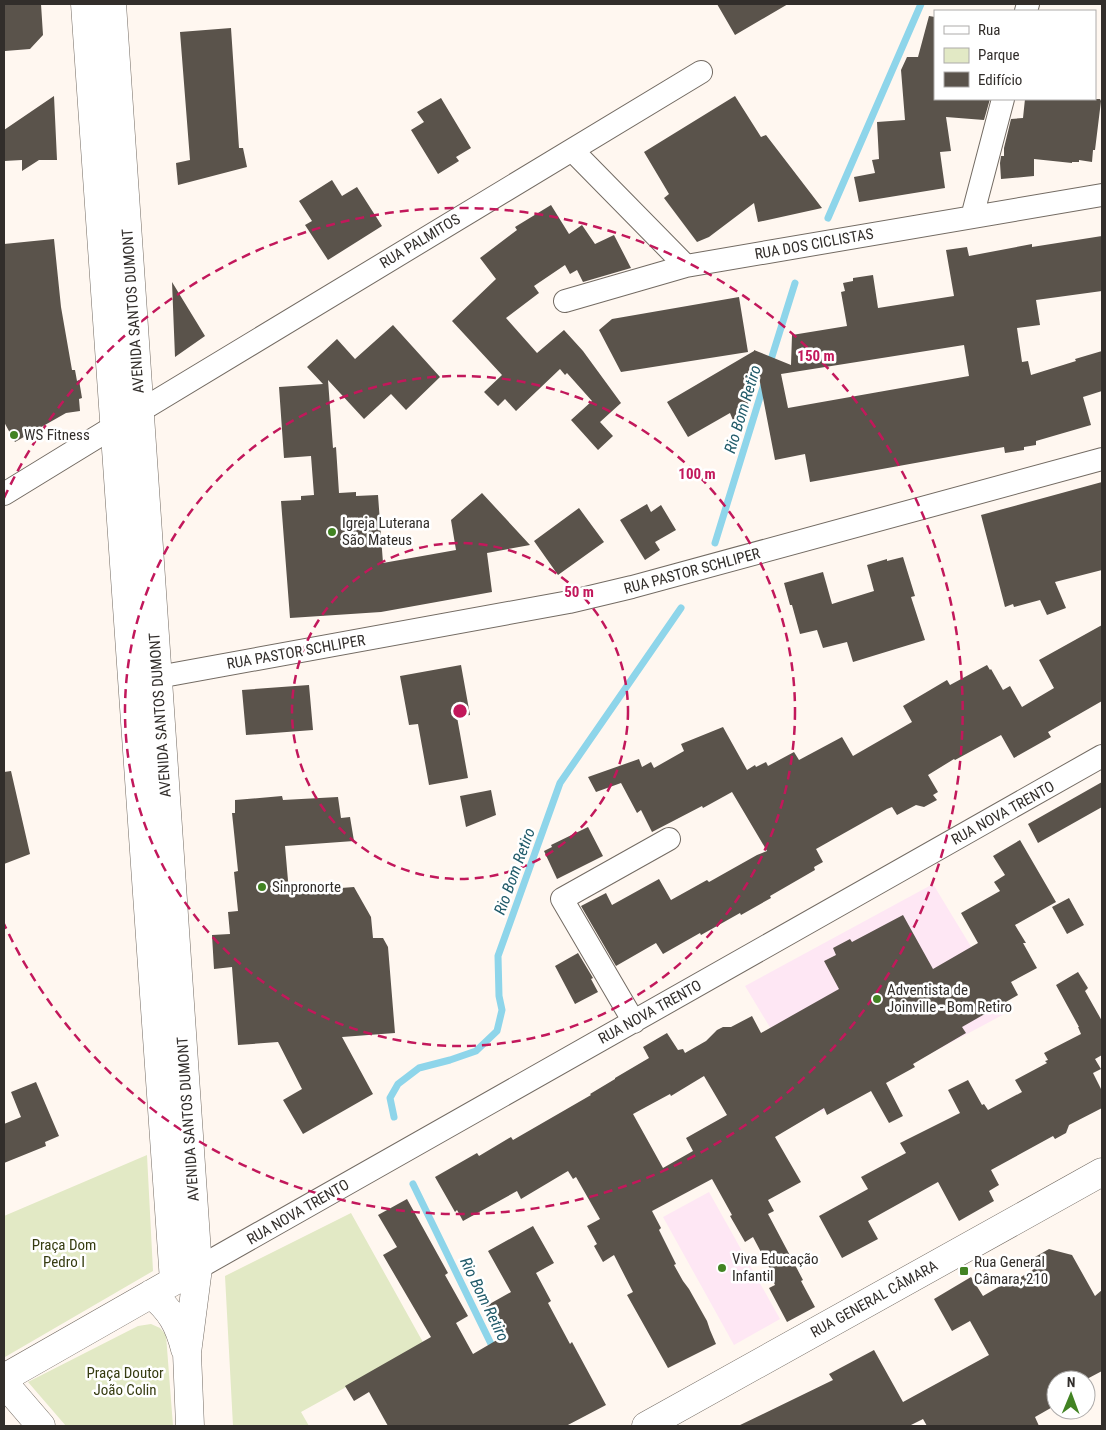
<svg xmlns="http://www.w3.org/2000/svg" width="1106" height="1430" font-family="'Roboto Condensed',sans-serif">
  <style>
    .education { fill: #fee7f4 }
    .green { fill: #e2e9c5 }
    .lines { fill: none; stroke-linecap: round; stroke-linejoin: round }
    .stream { stroke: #8ed5ea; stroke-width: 7 }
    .building { fill: #5a534b; fill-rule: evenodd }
    .minor-casing { stroke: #736b63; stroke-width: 24 }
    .secondary-casing { stroke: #736b63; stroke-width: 29 }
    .primary-casing { stroke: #736b63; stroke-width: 29 }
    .minor { stroke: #fff; stroke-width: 22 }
    .secondary { stroke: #fff; stroke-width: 28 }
    .primary { stroke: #fff; stroke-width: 28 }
    .ring { fill: none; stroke: #c2185b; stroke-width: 2.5; stroke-dasharray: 9 6 }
    .poi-dot { fill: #428323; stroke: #fff; stroke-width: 2 }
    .labels { text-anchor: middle; stroke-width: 5; stroke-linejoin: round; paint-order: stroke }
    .street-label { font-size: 15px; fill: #322e2b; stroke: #fff }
    .poi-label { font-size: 15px; fill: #322e2b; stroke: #fff; text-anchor: start }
    .park-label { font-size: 15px; fill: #363c11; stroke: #fff }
    .water-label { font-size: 16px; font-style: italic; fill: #215b6a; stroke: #fff }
    .centre { fill: #c2185b; stroke: #fff; stroke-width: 2.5 }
    .ring-label { font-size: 15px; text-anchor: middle; font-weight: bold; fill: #c2185b; stroke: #fff; stroke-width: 5; stroke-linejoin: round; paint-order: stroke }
  </style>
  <rect width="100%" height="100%" fill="#fff7f0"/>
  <path class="education" d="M933,884L1010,1011L821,1112L745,986Z
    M709,1192L780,1319L734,1345L663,1217Z"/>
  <path class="green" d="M147,1155L153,1271L5,1357L4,1216Z
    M351,1213L424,1344L301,1412L309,1426H233L225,1276Z
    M151,1324L160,1328L166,1335L173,1426H66L28,1382L138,1326Z"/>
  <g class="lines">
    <path class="stream" d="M828,218L921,4
      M769,366L795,283
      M715,543L764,384
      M394,1117L390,1098L398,1084L419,1068L450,1060L476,1051L497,1031L502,1010L499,996L498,956L560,783L681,608
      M413,1184L494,1350"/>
  </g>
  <path class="building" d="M4,4H41L43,35L30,49L5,51Z
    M717,4H788L735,35Z
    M929,16L935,17V99H990L984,120L946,117L951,151L940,152L945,188L859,202L854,177L875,173L872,160L879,159L877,122L905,120L901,70L907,57H918Z
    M231,28L239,148H243L247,167L178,185L176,163L190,160L180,32Z
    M54,96L57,160H39L22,171V160L4,161V130Z
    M735,96L761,137L766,135L822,208L758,222L754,203L709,237L697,242L664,198L669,194L644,152Z
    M441,98L471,148L456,157L459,161L438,174L411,130L424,122L417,112Z
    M1025,99H1100L1101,101L1095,150H1093L1092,162L1079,160V162H1072V163L1034,159V176L1001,179L1000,163L1001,156H1004V148L1011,119L1023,118Z
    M332,180L342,196L357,187L382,226L328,260L305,225L312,221L299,201Z
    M551,205L569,234L582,225L595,244L614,235L631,268L583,282L577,270L570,274L565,265L534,286L539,293L506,318L537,353L564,330L583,351L621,403L600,422L613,436L598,450L571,420L592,401L567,373L565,375L560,369L516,411L505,399L498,406L484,392L502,375L452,321L496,279L480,258L517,230L515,227Z
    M1102,236V291L1036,300L1040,325L1017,328L1022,362L1028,361L1031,375L1076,361L1075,359L1102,351V391L1083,397L1091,425L1036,441V445L1024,447V450L1005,453L1004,447L810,482L805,454L775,460L759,377L737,430L730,413L688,437L667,402L754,351V350L791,365L792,335L847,326L841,292L845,291L843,283L853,281V278L873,275L878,308L954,296L946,250L967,247L969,256L1032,244V247ZM964,345L969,376L788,408L781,374Z
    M54,239L61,307L72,370H75L77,381L79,380L82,398L79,399L80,411L66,413L15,442L4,422V244Z
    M172,282L205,336L175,357Z
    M739,297L748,352L621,372L599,330L612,319Z
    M393,325L440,377L406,410L391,394L364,419L328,380L333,448L336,447L339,493L356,492V496L378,495L383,563L456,550L451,520L482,493L530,545L487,553L492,592L381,612L290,618L281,501L301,500V496L314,495L311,456L284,458L279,387L323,384L307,367L337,339L355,359Z
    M1102,482V570L1055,582L1066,608L1047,615L1040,600L1014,607L1013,604L1005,607L981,515Z
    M647,504L651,512L661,505L676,530L655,542L660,550L645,560L620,520Z
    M579,508L604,542L558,575L534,541Z
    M903,557L915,596L911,597L925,640L853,662L847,642L823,648L817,630L800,634L792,605H790L784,583L823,572L832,604L874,591L867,565L887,559V561Z
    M1102,625V701L1048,732L1051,737L1014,758L1001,735L955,760L954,759L928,775L938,792L933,795L937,800L924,807L916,805L897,815L892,807L887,809L816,849L823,862L814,867L815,870L770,896L771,898L741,915L740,913L701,935L700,933L663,954L656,943L616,966L581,906L606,893L612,905L659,879L671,900L707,880L709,882L757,855L767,851L732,792L703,808L702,806L652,832L641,810L637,813L621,783L596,792L588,777L639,759L642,767L651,762L654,768L684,751L681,744L723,727L747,770L755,765L756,767L766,762L768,766L794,752L799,760L842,737L853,756L912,722L903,706L947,680L950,685L987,665L990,670L991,669L1003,690L1010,686L1022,707L1054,688L1039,660Z
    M461,665L470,715L457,717L468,778L429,785L418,724L409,725L400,676Z
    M309,685L313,730L246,735L242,690Z
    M11,771L30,854L4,864V772Z
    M1102,782V807L1038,843L1028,824Z
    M491,790L496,815L466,827L460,796Z
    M282,796L283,800L338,797L341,818L350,817L354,841L285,846L289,892L354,887L371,917L373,938H383L388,947L395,1033L342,1037L373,1094L303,1134L283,1100L302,1089L278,1042L238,1045L232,967L214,969L212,935L230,934L228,912L238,911L234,872L238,871L232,813H235V800Z
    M588,827L603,856L557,879L544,851L552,847L551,845Z
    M1020,840L1056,902L1015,925L1026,943H1023L1037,968L1011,982L1018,995L962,1027L966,1033L913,1064L915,1067L886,1083L903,1116L889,1123L871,1091L827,1115L824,1108L775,1137L801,1182L768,1200L774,1211L768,1214L803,1280L801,1281L815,1307L787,1322L769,1288L775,1285L769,1272L771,1271L753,1237L745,1242L730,1216L732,1215L712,1179L652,1211L661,1228L659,1230L676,1264L674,1265L683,1281L689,1289L707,1321L710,1330L716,1344L668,1368L627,1295L633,1292L614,1255L603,1262L594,1246L597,1244L587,1226L600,1219L576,1177L573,1179L568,1171L521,1199L517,1191L463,1221L457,1210L455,1212L435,1177L477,1153L479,1156L511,1137L513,1140L591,1095L590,1094L615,1079V1078L649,1058L643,1047L667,1033L678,1050L683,1049L685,1053L706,1041L717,1030L723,1027H731L752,1016L761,1033L839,989L824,961L836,955L833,948L850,939L852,942L903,915L933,969L978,943L961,913L1000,891L994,882L1005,875L993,856ZM704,1076L727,1115L686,1138L693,1151L663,1168L633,1114L670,1094L671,1096Z
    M1069,898L1084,925L1067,934L1052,907Z
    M578,953L593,978L591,979L598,992L575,1004L555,966Z
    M1078,972L1088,988L1085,991L1102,1021V1055L1095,1059L1101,1069L1093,1073L1102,1091V1108L1069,1125L1066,1133L1055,1139L1053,1136L991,1170L999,1185L989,1191L994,1201L959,1221L938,1182L868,1221L878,1239L842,1258L819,1216L868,1189L861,1177L906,1153L900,1143L960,1113L948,1090L968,1080L982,1105L984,1104L988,1110L1022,1092L1015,1080L1047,1063L1045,1061L1048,1060L1044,1053L1081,1034L1078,1027H1079L1056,985Z
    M36,1082L59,1136L45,1142L46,1146L4,1163V1124L21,1117L11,1092Z
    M407,1199L448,1273L445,1275L468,1316L456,1323L473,1354L502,1337L486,1306L511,1292L488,1251L533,1226L554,1263L536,1273L551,1301L548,1303L570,1344L572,1342L606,1405L566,1426H388L369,1392L354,1401L345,1386L431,1337L383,1255L397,1247L378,1215Z
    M1049,1249L1072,1255L1095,1296L1102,1290V1371L1085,1380H1056V1405L1035,1417L1039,1426H927L923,1419L909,1426H738L833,1380L829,1374L874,1350L903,1402L989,1355L970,1321L952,1331L934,1299L971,1277L983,1296L1002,1285L1004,1287L1033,1270L1028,1261Z"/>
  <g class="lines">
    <g class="minor-casing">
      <path id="minor" d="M1026,11L1028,4
        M572,150L686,266L1102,195
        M972,217L1003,99
        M565,301L686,266
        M140,411L701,72
        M4,494L115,426
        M158,677L569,602L632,587L1102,459
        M634,1022L562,899L669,839
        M198,1268L1102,756"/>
    </g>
    <g class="secondary-casing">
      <path id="secondary" d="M646,1426L1102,1172"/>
    </g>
    <g class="primary-casing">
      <path id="primary" d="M112,4L198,1268L187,1353L190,1426
        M151,1294C171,1310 179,1325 185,1349
        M4,1378L174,1281L85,4
        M4,1383L41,1426"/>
    </g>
    <use href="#minor" class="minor"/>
    <use href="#secondary" class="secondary"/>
    <use href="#primary" class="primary"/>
  </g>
  <g class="ring">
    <circle cx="460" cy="711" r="168"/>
    <circle cx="460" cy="711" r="335"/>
    <path d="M4 498A503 503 0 1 1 4 924"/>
  </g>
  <g class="poi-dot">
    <circle cx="14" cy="435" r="5"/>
    <circle cx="332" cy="532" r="5"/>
    <circle cx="262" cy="887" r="5"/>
    <circle cx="877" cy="999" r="5"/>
    <circle cx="722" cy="1268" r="5"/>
    <rect x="959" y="1266" width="10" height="10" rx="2.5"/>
  </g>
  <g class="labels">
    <g class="street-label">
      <text transform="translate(420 241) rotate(-31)" y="5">RUA PALMITOS</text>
      <text transform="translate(814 244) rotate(-10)" y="5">RUA DOS CICLISTAS</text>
      <text transform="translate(133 311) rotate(-94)" y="5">AVENIDA SANTOS DUMONT</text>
      <text transform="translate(692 571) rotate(-15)" y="5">RUA PASTOR SCHLIPER</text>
      <text transform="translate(296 652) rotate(-10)" y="5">RUA PASTOR SCHLIPER</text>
      <text transform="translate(160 715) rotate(-94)" y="5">AVENIDA SANTOS DUMONT</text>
      <text transform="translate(1003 813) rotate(-29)" y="5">RUA NOVA TRENTO</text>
      <text transform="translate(650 1012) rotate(-29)" y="5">RUA NOVA TRENTO</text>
      <text transform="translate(188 1119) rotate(-94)" y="5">AVENIDA SANTOS DUMONT</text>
      <text transform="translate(298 1212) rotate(-30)" y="5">RUA NOVA TRENTO</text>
      <text transform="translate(874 1299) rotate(-29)" y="5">RUA GENERAL CÂMARA</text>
    </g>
    <g class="poi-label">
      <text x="24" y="440">WS Fitness</text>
      <text x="342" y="528">Igreja Luterana<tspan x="342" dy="17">São Mateus</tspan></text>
      <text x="272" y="892">Sinpronorte</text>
      <text x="887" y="995">Adventista de<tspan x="887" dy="17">Joinville - Bom Retiro</tspan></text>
      <text x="732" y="1264">Viva Educação<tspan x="732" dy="17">Infantil</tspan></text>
      <text x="974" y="1267">Rua General<tspan x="974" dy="17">Câmara, 210</tspan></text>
    </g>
    <g class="park-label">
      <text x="64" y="1250">Praça Dom<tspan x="64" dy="17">Pedro I</tspan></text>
      <text x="125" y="1378">Praça Doutor<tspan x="125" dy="17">João Colin</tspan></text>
    </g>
    <g class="water-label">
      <text transform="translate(742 409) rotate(-73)" y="6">Rio Bom Retiro</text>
      <text transform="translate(514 871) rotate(-70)" y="6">Rio Bom Retiro</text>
      <text transform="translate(485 1299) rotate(64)" y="6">Rio Bom Retiro</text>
    </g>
  </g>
  <circle cx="460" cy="711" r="8" class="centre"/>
  <g class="ring-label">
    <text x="816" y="361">150 m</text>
    <text x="697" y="479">100 m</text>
    <text x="579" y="597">50 m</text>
  </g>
  <rect width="1106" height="1430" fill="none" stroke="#322e2b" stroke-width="10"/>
  <rect x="934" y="10" width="162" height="90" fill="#ffffff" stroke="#adabaa"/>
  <rect x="944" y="26" width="25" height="8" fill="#ffffff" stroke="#adabaa"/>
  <text x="978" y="35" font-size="15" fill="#322e2b">Rua</text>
  <rect x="944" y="48" width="25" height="15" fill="#e2e9c5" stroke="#adabaa"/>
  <text x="978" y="60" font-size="15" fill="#322e2b">Parque</text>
  <rect x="944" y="72" width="25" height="15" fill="#5a534b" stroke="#adabaa"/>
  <text x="978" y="85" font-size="15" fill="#322e2b">Edifício</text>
  <g transform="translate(1071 1395) rotate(1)"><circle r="24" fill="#ffffff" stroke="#adabaa"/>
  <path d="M0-4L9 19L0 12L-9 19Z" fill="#428323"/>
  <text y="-8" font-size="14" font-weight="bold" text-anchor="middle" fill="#322e2b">N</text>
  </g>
</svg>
